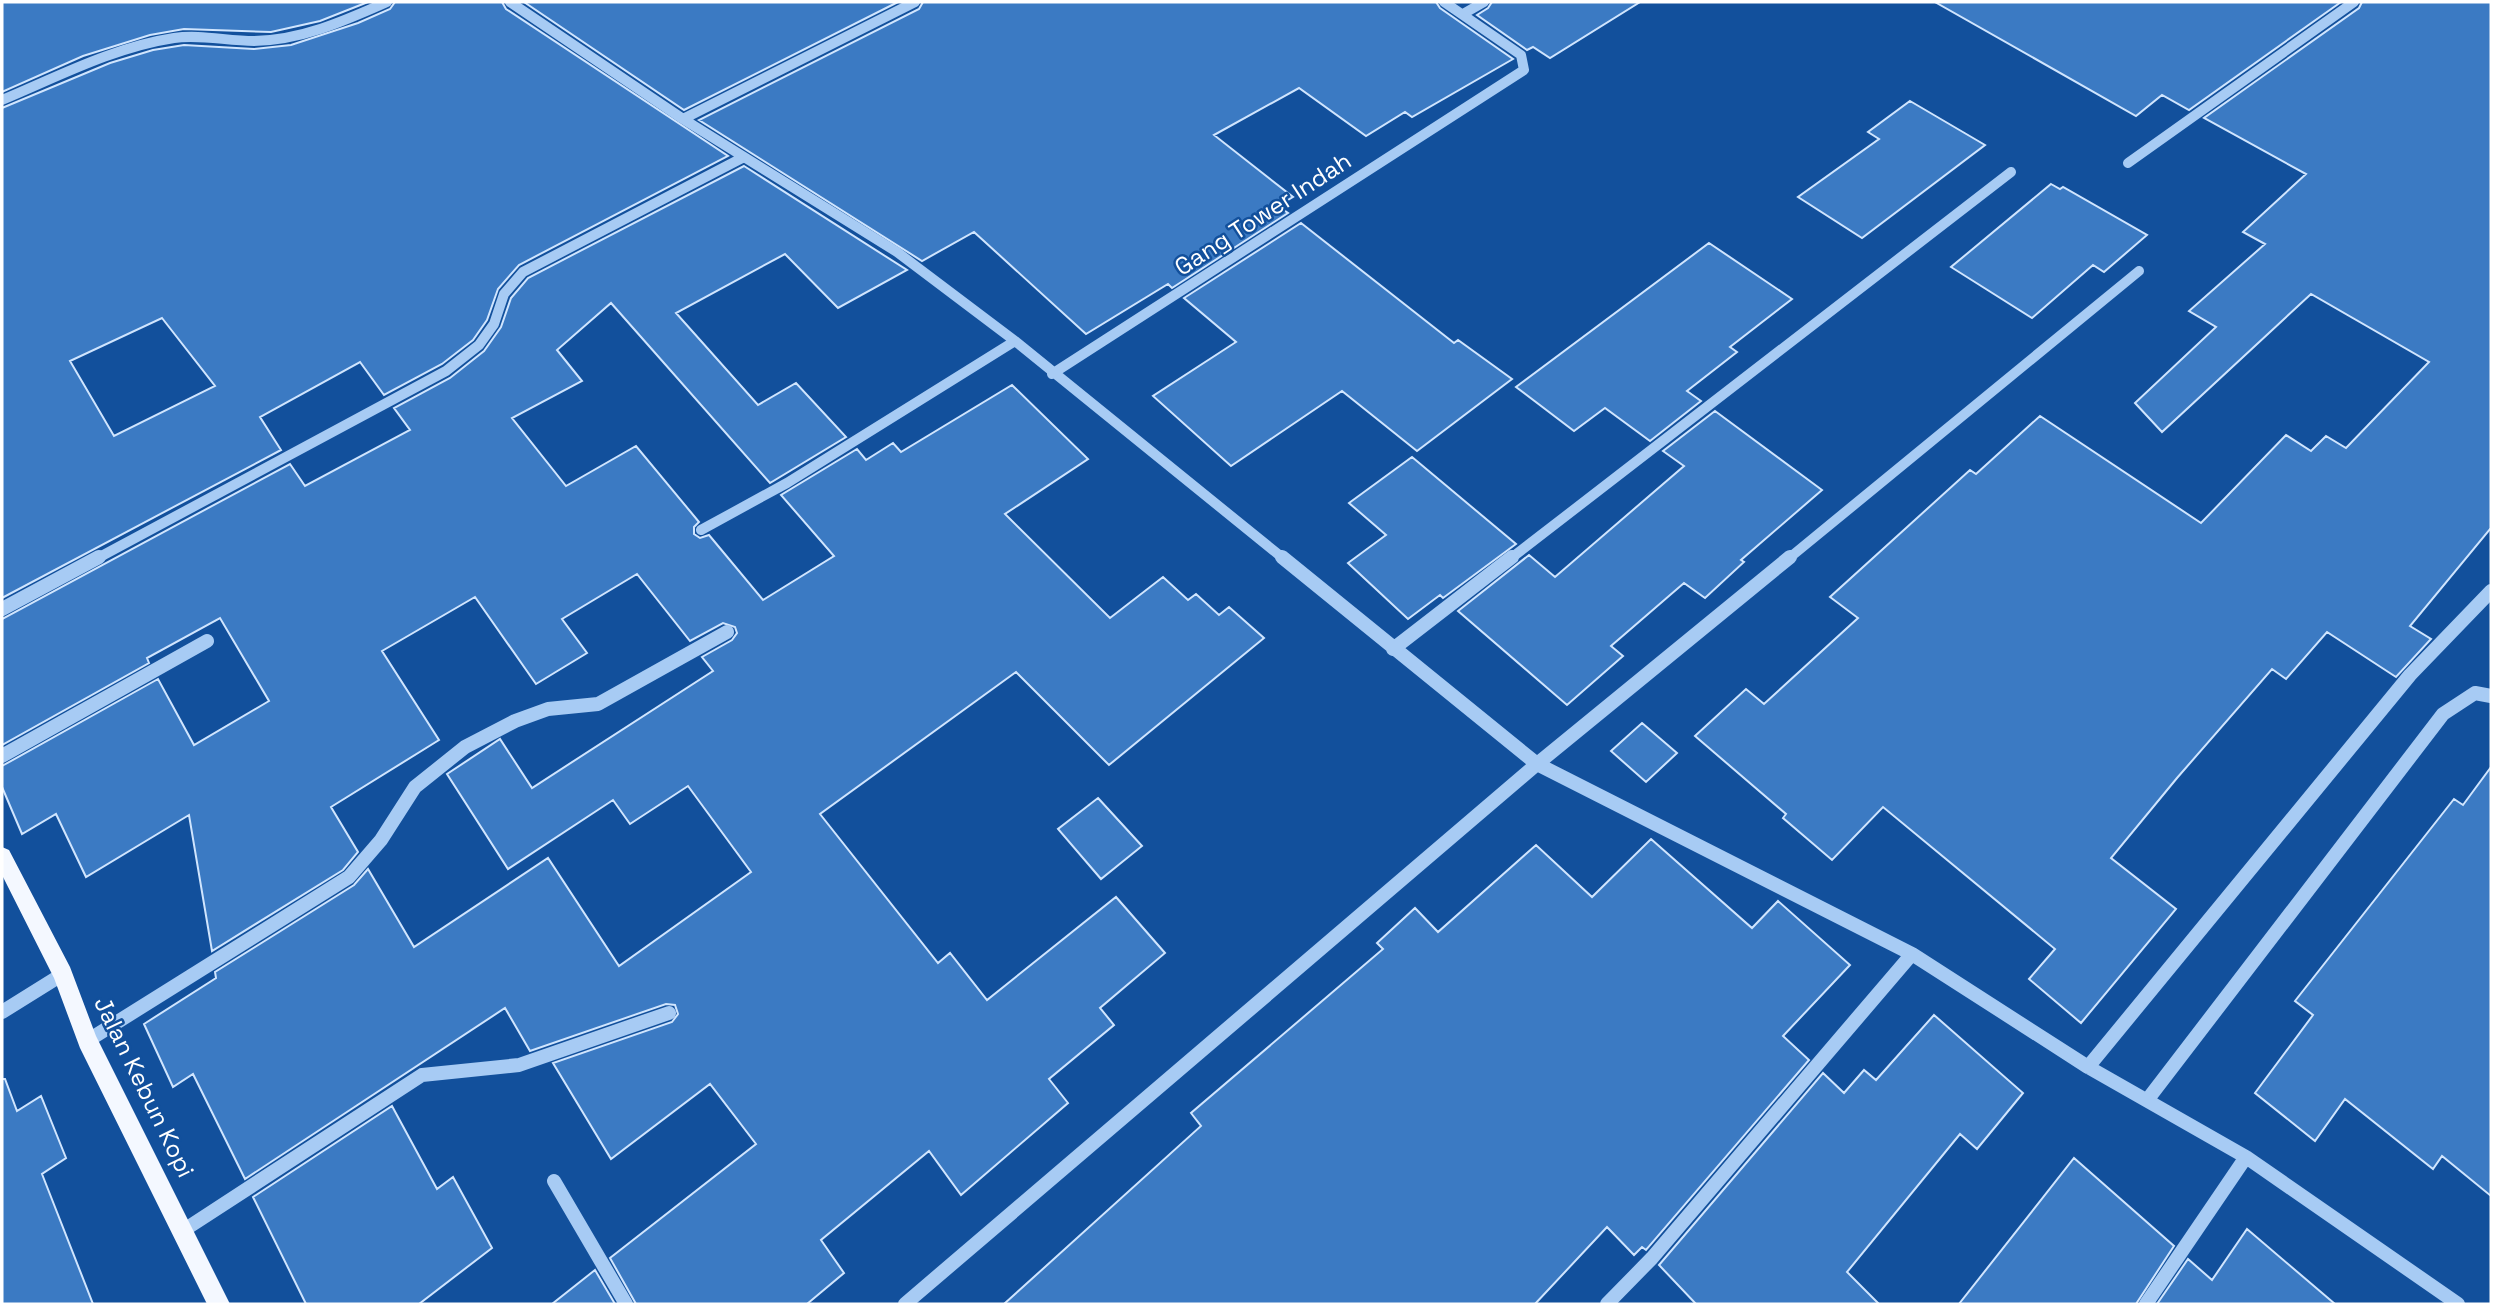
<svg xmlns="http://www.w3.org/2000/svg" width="2493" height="1306" font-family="'Space Grotesk',sans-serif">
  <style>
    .building { fill: #3b7ac3; stroke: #d0e5fe; stroke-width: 2; fill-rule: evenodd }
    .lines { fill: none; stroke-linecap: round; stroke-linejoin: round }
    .minor-far1 { stroke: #a7cbf4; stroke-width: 10 }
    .minor { stroke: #a7cbf4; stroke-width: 14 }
    .major { fill: #f4f8ff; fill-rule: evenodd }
    .labels { text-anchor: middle; stroke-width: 5; stroke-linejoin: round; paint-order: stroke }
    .street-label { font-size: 24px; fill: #fff; stroke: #12509c }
  </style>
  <rect width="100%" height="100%" fill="#12509c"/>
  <path class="building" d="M2,2H368L320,21L271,32L184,29L150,35L83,56L2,92Z
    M395,2H502L506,9L728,156L519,265L498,289L487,320L473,340L442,364L384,395L360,362L260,417L281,450L2,598V108L110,63L153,50L184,45L254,49L291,45L358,23L390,9ZM162,318L215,386L114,436L70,361Z
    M524,2H898L684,110Z
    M923,2H1436L1440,8L1513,59L1412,117L1405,112L1366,136L1299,88L1214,135L1293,197L1278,206L1288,213L1172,288L1168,284L1086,334L974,232L922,261L699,120L919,9Z
    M1492,2H1640L1550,58L1533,47L1527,50L1477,15L1488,8Z
    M1935,2H2341L2189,110L2162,95L2136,116Z
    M2362,2H2491V528L2410,626L2431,639L2396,677L2327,632L2286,679L2272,669L2177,778L2111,858L2176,909L2081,1023L2029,979L2055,949L1883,807L1832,860L1783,818L1786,814L1695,736L1746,689L1764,704L1858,618L1830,597L1970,470L1976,474L2040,416L2201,523L2286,435L2311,451L2326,436L2346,448L2429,362L2311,294L2162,432L2135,403L2216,327L2189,311L2265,244L2243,232L2306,174L2204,118L2359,8Z
    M1910,101L1985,145L1862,238L1798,197L1879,139L1868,132Z
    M744,166L907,270L838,308L785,254L676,313L758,405L796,383L846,437L770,483L611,303L557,350L582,381L512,418L566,486L636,446L699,522L694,527V534L700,538L709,535L763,600L834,556L781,495L857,449L866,460L893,443L901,452L1012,385L1088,459L1005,514L1110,618L1163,577L1188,600L1196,594L1219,615L1229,607L1264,638L1109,765L1016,672L820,814L938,963L950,953L987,1000L1116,897L1165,953L1100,1008L1114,1025L1049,1079L1068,1103L961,1195L929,1151L821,1240L844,1273L807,1304H636L610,1258L756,1144L710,1084L611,1159L553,1063L672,1022L678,1014L675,1005L666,1004L530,1051L505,1008L245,1179L193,1074L173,1087L144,1024L216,978L215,972L354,885L368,869L414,947L548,858L619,966L751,872L688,786L630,824L613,800L508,869L447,774L500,739L532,788L713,671L702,657L732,640L737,633L735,627L723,623L690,641L637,574L562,619L587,653L536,684L475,597L382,651L439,740L331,807L358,852L343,870L212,951L189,815L86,877L56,814L22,834L2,787V766L158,679L194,745L269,701L220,618L147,658L149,663L2,745V619L290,464L305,486L410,430L394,408L450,378L484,351L501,327L511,298L528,278Z
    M2051,184L2060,189L2063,187L2147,235L2104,272L2093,265L2032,318L1951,267Z
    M1301,223L1454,343L1458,340L1512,379L1417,451L1342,391L1231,466L1153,396L1236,342L1184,298Z
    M1709,243L1792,299L1730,347L1737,352L1687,391L1701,401L1650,441L1605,408L1574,431L1516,387Z
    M1715,411L1822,490L1741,560L1744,562L1705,598L1684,583L1611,646L1623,656L1567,705L1458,611L1529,555L1555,577L1684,466L1663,451Z
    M1412,457L1516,544L1443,598L1440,595L1408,619L1348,563L1386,535L1349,503Z
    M1642,723L1677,753L1646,782L1611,751Z
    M2491,767V1196L2442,1156L2433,1169L2345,1099L2315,1141L2255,1093L2313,1015L2295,1001L2454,799L2463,805Z
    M1098,798L1142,846L1101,879L1058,829Z
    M1651,839L1752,928L1778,901L1850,965L1783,1036L1809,1060L1646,1250L1642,1247L1634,1255L1607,1227L1535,1304H1004L1201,1126L1191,1113L1383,949L1377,943L1415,908L1438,932L1536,845L1592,897Z
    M1934,1015L2023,1093L1977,1149L1960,1134L1847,1272L1879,1304H1696L1659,1265L1823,1073L1844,1093L1864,1070L1876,1080Z
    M2,1079H5L17,1111L41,1096L66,1158L42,1174L93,1304H2Z
    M392,1106L437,1189L453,1177L492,1248L419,1304H306L253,1197Z
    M2074,1158L2174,1246L2136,1304H1959Z
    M2247,1229L2335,1304H2157L2188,1259L2212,1280Z
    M595,1270L615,1304H552Z"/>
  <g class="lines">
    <path class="minor-far1" d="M510,2L683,119L897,252L1015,341L1284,559
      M1463,14L1484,2
      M2,100C57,77 114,47 174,38C200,34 227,41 254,41C302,40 344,21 387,2
      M683,119L915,2
      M2128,163L2354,2
      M1052,374L1524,70L1521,55L1444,2
      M701,530L787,483L1015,341
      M96,559L446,371L479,345L494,324L504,294L523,272L744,157
      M1510,559L2011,172
      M1788,559L2139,271"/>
    <path class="minor" d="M1282,557L1537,764L1912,954L2088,1067L2246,1157L2458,1304
      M2,609L99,557
      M1393,649L1512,557
      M2,756L207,641
      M2,1012L63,974
      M87,1041L349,877L381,840L415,787L465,747L515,721L548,709L598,704L727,632
      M2088,1067L2410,675L2491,591
      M2148,1099L2443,714L2475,693L2491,696
      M554,1181L626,1304
      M184,1230L422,1075L519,1065L669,1013
      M905,1304L1537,764L1790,557
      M1607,1304L1652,1258L1912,954
      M2146,1304L2246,1157"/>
    <path class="major" d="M2,847L9,850L70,967L96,1036L230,1304H207L80,1048L54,978L2,875Z"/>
  </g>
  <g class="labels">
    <g class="street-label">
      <text transform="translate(1263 214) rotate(-33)" y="8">Gang Tower Indah</text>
      <text transform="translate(144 1087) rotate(64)" y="8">Jalan Kebun Kopi</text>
    </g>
  </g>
  <rect width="2493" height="1306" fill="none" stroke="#ffffff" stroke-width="7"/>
</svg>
